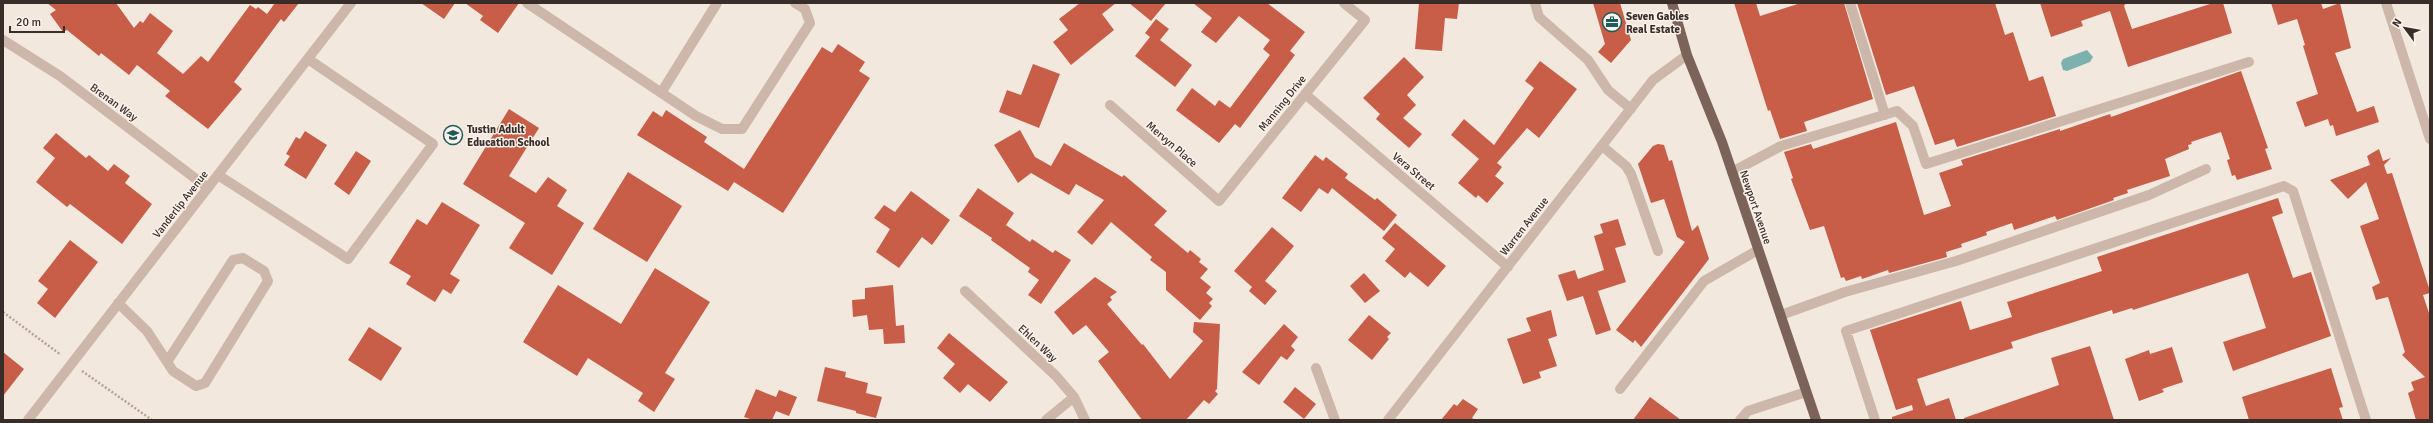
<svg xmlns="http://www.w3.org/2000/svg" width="2433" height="423" font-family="Signika,sans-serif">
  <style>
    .water { fill: #7db1af }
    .building { fill: #c85d48 }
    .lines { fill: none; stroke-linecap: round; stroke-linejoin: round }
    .path { stroke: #b8a194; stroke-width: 2.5; stroke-dasharray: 2 2; stroke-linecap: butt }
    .minor { stroke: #ccb7aa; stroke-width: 10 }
    .major { stroke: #7b635a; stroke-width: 10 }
    .labels { text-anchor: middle; stroke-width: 3; stroke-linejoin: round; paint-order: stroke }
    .poi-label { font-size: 11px; font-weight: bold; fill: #392d2a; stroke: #faf2eb; text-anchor: start }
    .street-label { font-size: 11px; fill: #392d2a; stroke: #faf2eb }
  </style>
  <rect width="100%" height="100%" fill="#f3e8de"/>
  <path class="water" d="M2087,50L2093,57L2090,62L2067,71L2063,70L2061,63L2063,59Z"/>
  <path class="building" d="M47,3H116L134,28L140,21L143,23L150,13L173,31L157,53L183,74L201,56L208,62L250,5L256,9L258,7L267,14L275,3H299L284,22L281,19L234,82L242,89L208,129L165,96L170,91L137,65L129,75L101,53L99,56L67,30L63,32L50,14L56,10Z
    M421,3H455L444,19Z
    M465,3H519L498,33L480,20L483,16Z
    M1080,3H1116L1102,14L1114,30L1071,65L1053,42L1068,30L1059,19Z
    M1129,3H1166L1151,21Z
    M1193,3H1267L1305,32L1290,51L1295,55L1240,128L1235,124L1219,143L1176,110L1192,88L1215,106L1219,100L1230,108L1270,55L1263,49L1270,40L1239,16L1216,43L1201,32L1212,18Z
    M1419,3H1459L1457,19L1445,18L1442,51L1415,49Z
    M1593,3H1620L1631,40L1611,63L1598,52L1605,44Z
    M1734,3H1756L1760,16L1801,3H1844L1873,99L1804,122L1807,131L1780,139L1770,110L1768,111Z
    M1857,3H1995L2005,35L2013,32L2029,81L2043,76L2056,116L1957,147L1954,139L1935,145L1914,86L1886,95Z
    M2040,3H2126L2124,6L2132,29L2213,3H2223L2232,33L2128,67L2110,11L2081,21L2083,26L2051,37Z
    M2271,3H2321L2323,9L2340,3L2351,48L2335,53L2357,112L2374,106L2379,122L2336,136L2333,125L2330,126L2328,119L2305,127L2296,102L2318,94L2303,46L2305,45L2297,19L2278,25Z
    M1156,19L1169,29L1160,40L1192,65L1175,87L1135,56L1150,37L1145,33Z
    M838,44L865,62L859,71L870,78L783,213L734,182L728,191L637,135L653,111L662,117L666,110L707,137L704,142L744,169L822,47L832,53Z
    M1404,57L1424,77L1407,95L1416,105L1403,118L1422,134L1409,148L1376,119L1380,114L1363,98Z
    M1540,61L1577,89L1539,138L1527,128L1497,163L1502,167L1495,176L1504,183L1487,203L1478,195L1476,198L1458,183L1479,159L1451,135L1464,119L1494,145L1534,88L1525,81Z
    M1033,64L1060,74L1039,128L999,112L1007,90L1021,95Z
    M2241,71L2268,148L2265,149L2272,169L2237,180L2235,175L2232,176L2227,160L2230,159L2221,132L2191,142L2192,144L2188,145L2189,149L2165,159L2170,176L2127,190L2128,193L2113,198L2114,200L2057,220L2055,216L2014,230L2012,223L1986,232L1987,235L1961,244L1962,247L1946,252L1947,257L1889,273L1888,270L1862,279L1861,276L1846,281L1844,277L1841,278L1824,226L1810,230L1791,179L1793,178L1784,152L1811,144L1813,149L1896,122L1924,215L1951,206L1939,173L1963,165L1961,160L2060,129V131L2110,114L2111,117Z
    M509,109L539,128L509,176L536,193L548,177L567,190L557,206L584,223L552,275L509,248L525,223L463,184Z
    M1020,130L1035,157L1051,166L1064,143L1122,177L1124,175L1167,211L1154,225L1188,253L1190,250L1201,259L1199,262L1208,269L1200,278L1211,287L1206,293L1213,299L1209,303L1212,306L1200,320L1166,290V272L1150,260L1152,257L1111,222L1092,245L1077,232L1104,200L1076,184L1069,195L1031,173L1018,183L994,145Z
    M305,131L327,145L306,179L284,165L290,156L286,154L296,137L300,139Z
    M56,133L86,158L89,155L108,171L114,164L130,176L125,183L152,204L122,244L70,204L67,207L36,182L55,158L43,148Z
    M1658,144L1664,145L1669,161L1672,160L1692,231L1698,225L1709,259L1641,347L1635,340L1633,343L1616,330L1685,242L1677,237L1664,199L1651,203L1638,164L1653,146Z
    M2379,149L2383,161L2391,158L2384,165L2387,174L2392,173L2430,291V293L2423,295L2430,316V420H2416L2408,393L2414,390L2411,382L2425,377L2402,355L2405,352L2388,297L2376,300L2372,287L2380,283L2360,226L2379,219L2366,182L2348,199L2330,180L2370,165L2367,156Z
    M356,151L371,161L349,195L334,184Z
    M1315,155L1323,161L1326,157L1348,174L1345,178L1375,200L1377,198L1397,215L1384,231L1332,188L1328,194L1319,188L1301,212L1282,198Z
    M628,172L682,206L647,262L593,229Z
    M978,188L1014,213L1006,225L1030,242L1032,239L1053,253L1055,250L1071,260L1041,304L1028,295L1039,280L1028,272L1030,268L991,240L992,238L959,216Z
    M911,191L950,220L932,245L922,237L899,268L876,252L890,229L874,218L884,205L895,212Z
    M2278,198L2283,213L2272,217L2293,278L2311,272L2331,336L2233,371L2223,342L2266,328L2248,273L2133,310L2132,308L2113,314L2112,310L2011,342L2013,348L1917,379L1926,406L1949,398L1956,420H1892V417L1913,410L1912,405L1896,410L1870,330L1961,301L1970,330L2012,317L2007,302L2102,271L2097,257Z
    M442,202L480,225L450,274L460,280L451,294L443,289L435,302L406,284L411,276L389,263L417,219L427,225Z
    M1618,219L1626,245L1615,248L1626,282L1598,291L1611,330L1596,335L1583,296L1567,301L1558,275L1575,270L1578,279L1604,270L1594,236L1603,233L1600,224Z
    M1395,223L1446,266L1428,287L1410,272L1405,278L1385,261L1395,249L1382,238Z
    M1272,227L1294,246L1265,281L1277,291L1265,305L1249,291L1252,287L1234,271Z
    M70,240L98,262L55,318L37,303L48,289L38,281Z
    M655,268L710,302L665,373L675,379L654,412L638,401L643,393L588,358L577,376L523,342L558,285L621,324Z
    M1364,273L1380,291L1365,303L1350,286Z
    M1095,277L1117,292L1110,297L1112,300L1107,304L1142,345L1143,344L1170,379L1203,341L1193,332L1194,322L1220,324L1217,389L1215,391L1218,394L1209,404L1204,400L1186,420H1142L1098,361L1109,352L1086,325L1073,335L1054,312Z
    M893,285L896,326L904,325L905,343L884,344L883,329L869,330L867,315L853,317L852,300L865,299V288Z
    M1551,310L1557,336L1548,339L1557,366L1539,372L1541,378L1523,384L1507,339L1531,331L1526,318Z
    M1369,315L1391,333L1387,337L1389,339L1372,360L1348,340Z
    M1284,324L1298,337L1291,346L1295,350L1287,360L1281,356L1259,385L1242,372Z
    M369,327L402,348L381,381L348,360Z
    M949,333L1008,382L990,402L968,384L960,393L943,378L955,364L937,348Z
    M2090,346L2114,420H1964V418L2059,385L2051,358Z
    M2172,347L2183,382L2162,389L2164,392L2139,401L2125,359L2149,350L2150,354Z
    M3,352L24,369L3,396Z
    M825,367L846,372L845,377L868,383L866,393L882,397L876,418L856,413V411L817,401Z
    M2331,368L2343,407L2339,408L2343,420H2249L2242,397Z
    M1295,387L1316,404L1304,419L1283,402Z
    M756,389L776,397L779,390L797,397L789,416L776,411L772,420H753L744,417Z
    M1650,397L1681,420H1633Z
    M1463,399L1478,409L1472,418L1475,420H1441L1454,404L1457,406Z"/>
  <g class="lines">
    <path class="path" d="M3,312L61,355
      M82,371L152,420"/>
    <path class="minor" d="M527,3L696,116L722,129H742L810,23L805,9L795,3
      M1535,3L1539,17L1588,60L1608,90L1631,109
      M1850,3L1885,115
      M2386,3L2430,139
      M3,40L60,76L208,188
      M661,93L717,3
      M1305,94L1508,267
      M1110,105L1219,201L1365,20L1344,3
      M1602,146L1626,166L1631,174L1658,251
      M1732,172L1781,146L1897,111L1913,126L1926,164L2249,62
      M218,175L348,259L433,144L308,59
      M965,291L1056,376L1074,397L1085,420
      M118,303L147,331L173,371L196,386L205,383L268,281L264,271L243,258L233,260L167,362
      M1781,315L1845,292L1956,261L2058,226L2149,195L2206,169
      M1316,368L1335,420
      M1620,389L1704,281L1758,250
      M28,420L351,3
      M1046,420L1074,397
      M1388,420L1653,80L1687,55
      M1740,420L1748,411L1806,392
      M1875,420L1846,331L2284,186L2293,191L2366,420"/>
    <path class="major" d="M1672,3L1687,55L1722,142L1816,420"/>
  </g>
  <defs>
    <g id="office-ring" transform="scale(1)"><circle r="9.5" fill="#faf2eb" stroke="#1e5c5b" stroke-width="1.5"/><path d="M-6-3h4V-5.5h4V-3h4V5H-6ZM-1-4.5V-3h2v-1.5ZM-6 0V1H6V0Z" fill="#1e5c5b"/></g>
    <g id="school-ring" transform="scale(1)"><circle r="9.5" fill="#faf2eb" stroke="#1e5c5b" stroke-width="1.5"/><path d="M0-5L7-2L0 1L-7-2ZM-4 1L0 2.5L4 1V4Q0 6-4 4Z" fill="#1e5c5b"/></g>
  </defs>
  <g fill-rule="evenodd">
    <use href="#office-ring" x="1612" y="22"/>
    <use href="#school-ring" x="453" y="135"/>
  </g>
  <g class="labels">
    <g class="poi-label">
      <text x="1626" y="20">Seven Gables<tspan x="1626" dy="13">Real Estate</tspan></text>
      <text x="467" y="133">Tustin Adult<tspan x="467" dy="13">Education School</tspan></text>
    </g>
    <g class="street-label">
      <text transform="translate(114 102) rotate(36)" y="4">Brenan Way</text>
      <text transform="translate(1282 103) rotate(-51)" y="4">Manning Drive</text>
      <text transform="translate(1172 144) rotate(41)" y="4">Mervyn Place</text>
      <text transform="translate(1414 171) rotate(40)" y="4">Vera Street</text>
      <text transform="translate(180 204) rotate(-52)" y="4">Vanderlip Avenue</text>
      <text transform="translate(1756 207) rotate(71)" y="4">Newport Avenue</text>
      <text transform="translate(1524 226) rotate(-52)" y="4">Warren Avenue</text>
      <text transform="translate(1038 343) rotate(43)" y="4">Ehlen Way</text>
    </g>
  </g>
  <rect width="2433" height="423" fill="none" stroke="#392d2a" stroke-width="8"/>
  <g transform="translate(2405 28) rotate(302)" stroke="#faf2eb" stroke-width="3" paint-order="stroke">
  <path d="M0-3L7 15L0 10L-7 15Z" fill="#392d2a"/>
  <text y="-6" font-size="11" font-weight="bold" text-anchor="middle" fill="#392d2a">N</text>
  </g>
  <path d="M10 26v6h54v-6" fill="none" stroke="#392d2a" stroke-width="2"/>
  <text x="16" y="26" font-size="12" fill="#392d2a" stroke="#faf2eb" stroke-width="3" paint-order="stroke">20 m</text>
</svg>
